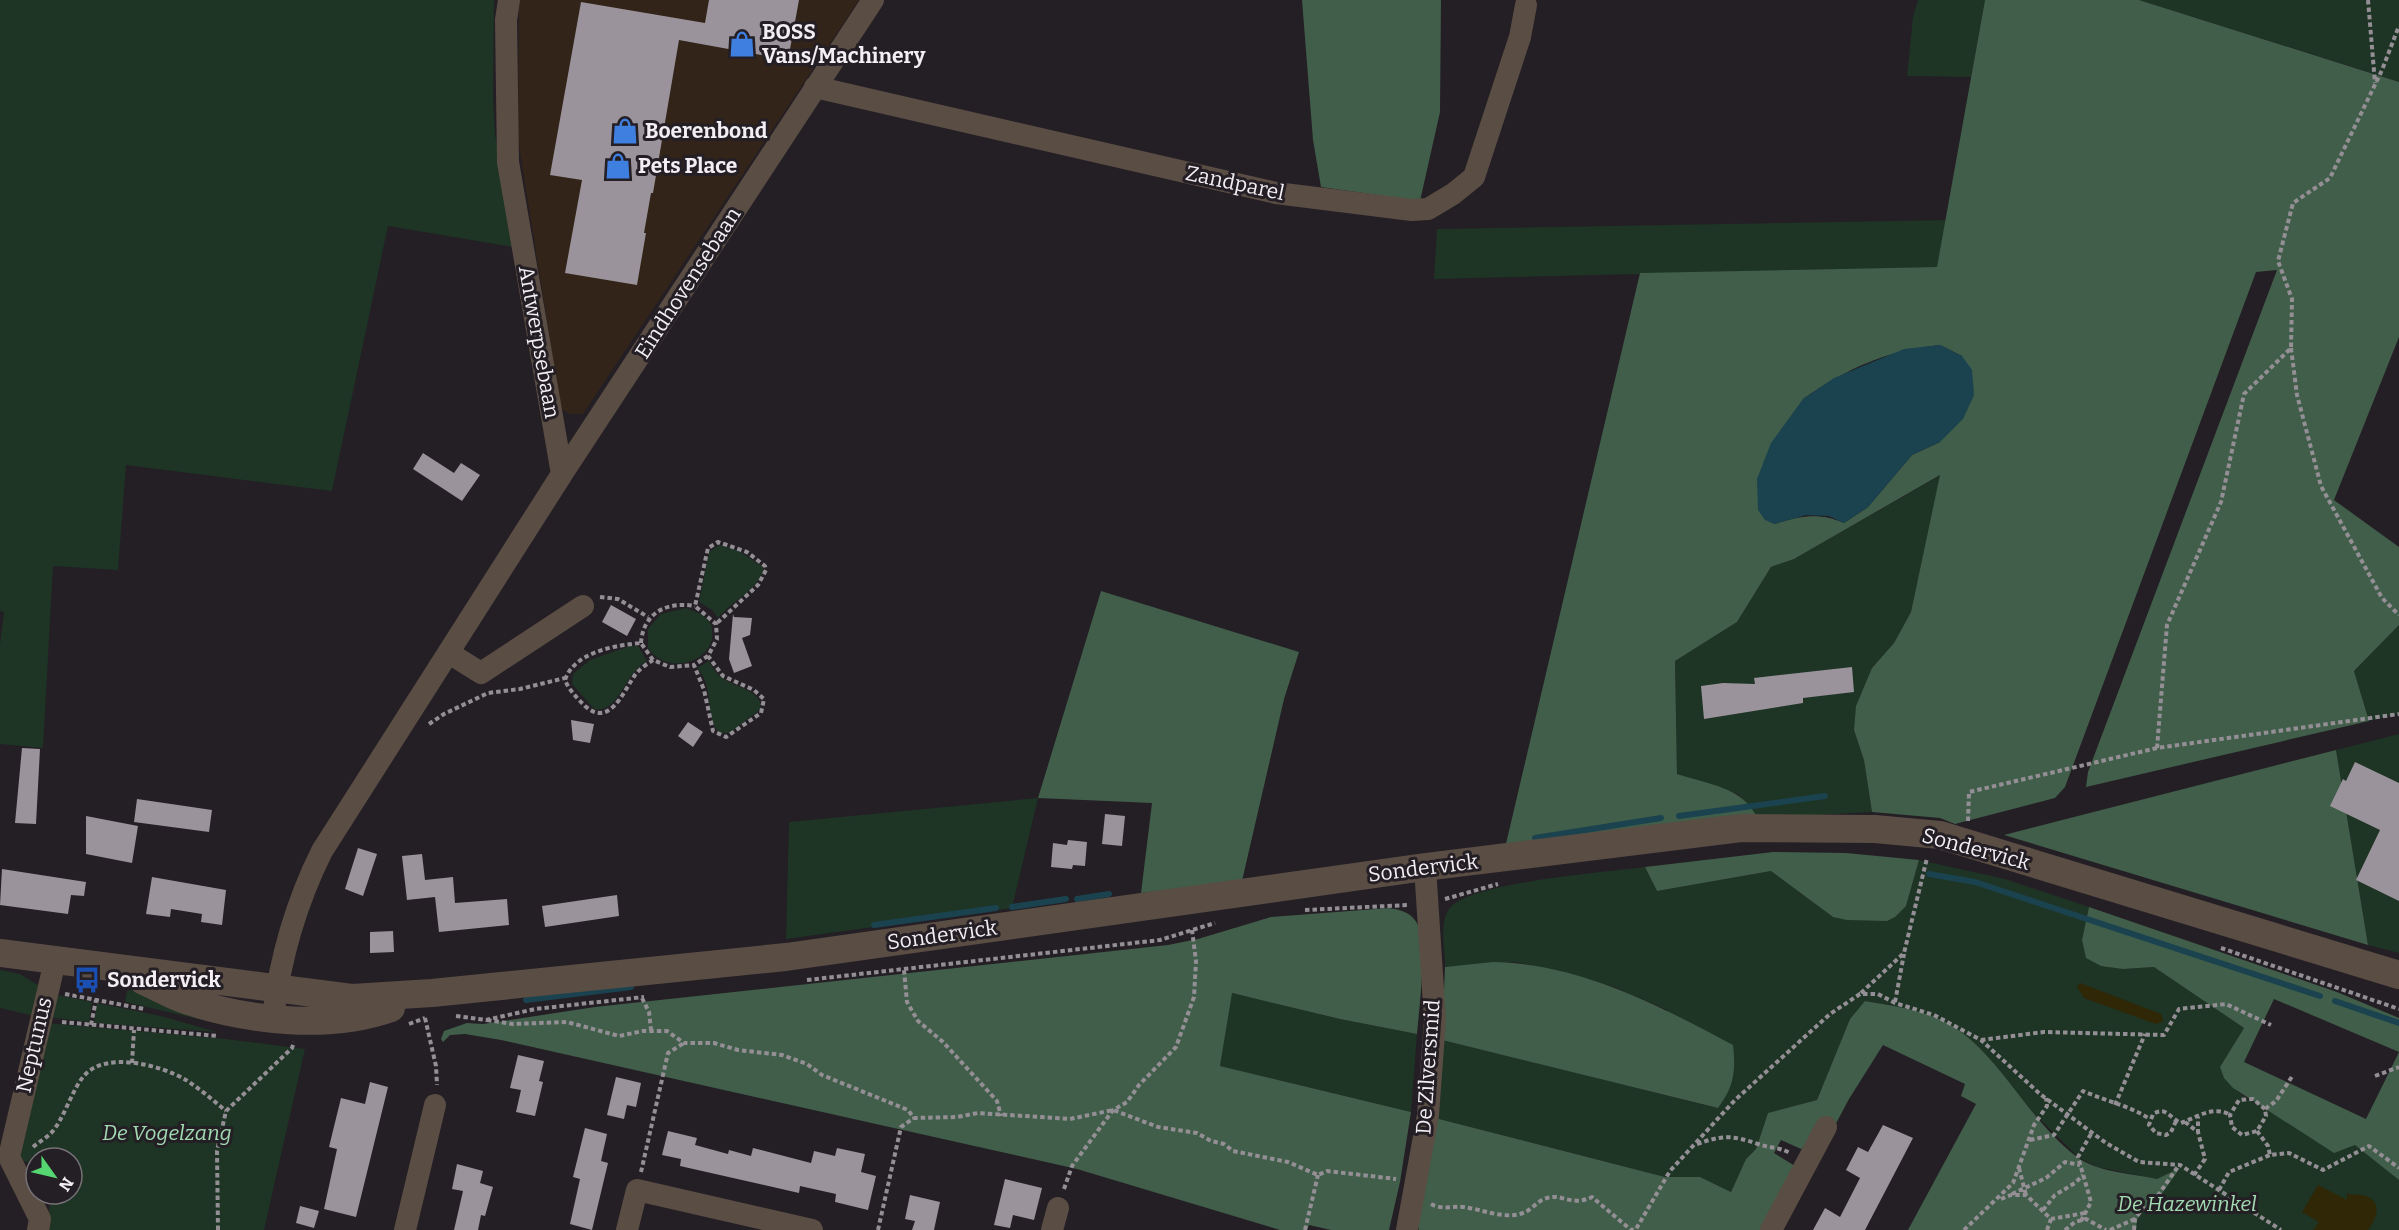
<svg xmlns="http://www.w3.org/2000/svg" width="2399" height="1230" font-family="Bitter,serif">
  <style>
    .commercial { fill: #322418 }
    .green { fill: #1e3425 }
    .forest { fill: #405e49; fill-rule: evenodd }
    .sand { fill: #2f2705 }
    .water { fill: #1a434f }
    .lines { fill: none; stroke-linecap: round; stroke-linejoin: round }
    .stream { stroke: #1a434f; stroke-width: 6 }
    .building { fill: #9a939b }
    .path { stroke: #948f95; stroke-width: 4; stroke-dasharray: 4.5 3; stroke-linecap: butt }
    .minor { stroke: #5a4d44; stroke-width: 22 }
    .tertiary { stroke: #5a4d44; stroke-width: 28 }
    .labels { text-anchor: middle; stroke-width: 6; stroke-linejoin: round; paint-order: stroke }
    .poi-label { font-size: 21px; font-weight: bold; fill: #f2eef3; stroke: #241e25; text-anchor: start }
    .street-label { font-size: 21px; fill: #f2eef3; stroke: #241e25 }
    .park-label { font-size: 21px; font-style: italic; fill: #a2dab2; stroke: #241e25 }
  </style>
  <rect width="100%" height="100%" fill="#241e25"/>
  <path class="commercial" d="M519,0H859L583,414H570L561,409L518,139Z"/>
  <path class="green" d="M0,0H494L493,96L495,134L513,247L388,226L332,491L126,465L118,570L53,566L43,748L0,744V644L4,612L0,611Z
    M1918,0H1985L1971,77L1907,76L1913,17Z
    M2139,0H2399V82L2375,74Z
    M1946,220L1938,267L1434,279L1437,229Z
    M1941,475L1911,612L1894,643L1872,668L1854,730L1864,760L1872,812L1757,818L1738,794L1677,774L1675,661L1737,622L1771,567L1794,559Z
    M719,545L739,551L763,567V571C757,590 731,602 718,618L712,610L699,602L709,552Z
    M686,608L703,615L711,624C722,661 667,678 648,648V629L661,614Z
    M2399,625V714L2369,721L2354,671Z
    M630,646H638L647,661C625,672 618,715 594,709L572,684L573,674L590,660Z
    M709,661C721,690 752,683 760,702L761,708L757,712L729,733H720C704,720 715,685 697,668Z
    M2399,734V953L2368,945L2336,750Z
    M1038,798L1012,908L786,939L789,822Z
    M1919,860L2005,879L2089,907L2082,940L2123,969L2154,967L2244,1028L2220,1067C2237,1114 2317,1121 2356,1145C2371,1155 2385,1168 2399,1180V1230H2136L2137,1220L2157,1179L2097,1167L2078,1157L2027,1106L1977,1046L1934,1017L1892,1005L1866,1001L1850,1019L1817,1100L1768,1113L1756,1149L1746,1159L1731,1192L1700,1177H1665L1435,1118L1442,1040L1717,1108L1667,1010L1614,987L1564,972L1515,962L1445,967C1445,949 1439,923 1449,909C1468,882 1608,872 1645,867L1657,891L1771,871L1833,917L1906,906Z
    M0,970L20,974L41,987L34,1016L0,1008Z
    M130,990L226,1016L224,1025L125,1002L127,991Z
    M1231,993L1340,1019L1417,1034L1411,1112L1220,1066Z
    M53,994L92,1002L89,1022L47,1017Z
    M97,1003L161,1016L217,1032L94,1023Z
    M46,1023L226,1039L305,1049L264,1230H44L53,1194H72V1158H36V1165L23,1161L17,1149Z"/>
  <path class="forest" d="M1302,0H1441L1440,112L1420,201L1321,187L1313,140Z
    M1985,0H2139L2399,82V337L2334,500L2399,547V625L2354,671L2369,721L2086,787L2088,772L2277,270L2256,272L2065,787L2055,798L1955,824L1940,818L1872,812L1864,760L1854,730L1856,706L1872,668L1894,643L1911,612L1940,475L1794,559L1771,567L1737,622L1675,661L1677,774C1707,784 1744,787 1757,818L1505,848L1640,273L1937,267ZM1940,345L1962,356L1940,442L1912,455L1868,507L1844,523C1819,512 1800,516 1774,524L1803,399C1849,368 1884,351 1940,345Z
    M1101,591L1299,652L1284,699L1242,881L1141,893L1152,803L1038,798Z
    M2336,750L2368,945L2004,835Z
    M1773,852L1846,853L1919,860L1906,906L1895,917L1887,921L1847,920L1833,917L1771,871L1657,891L1645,867Z
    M2089,907L2337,992L2399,1018V1180L2355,1145L2334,1153L2233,1088L2224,1078L2220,1067L2244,1028L2154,967L2123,969L2101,966L2086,958L2082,940ZM2274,999L2399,1052L2366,1119L2244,1062Z
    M1389,908C1402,910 1413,913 1419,927C1427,946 1419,1011 1417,1034L1340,1019L1232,993L1220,1066L1411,1112L1400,1182L1389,1230H1331L1309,1225L1307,1230H1280L1077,1169L501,1040L465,1034L450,1035L443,1042L441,1039L444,1031L467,1023L483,1024L595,1007L1168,945L1198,939L1271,917Z
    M1493,962C1580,964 1658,1005 1733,1045C1736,1071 1734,1087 1718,1108L1442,1040L1445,967Z
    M1865,1001C1896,1006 1931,1011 1957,1029C2004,1062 2030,1122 2077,1157C2098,1172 2128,1173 2152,1178L2157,1179L2180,1168L2151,1209L2143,1211L2137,1220L2136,1230H1908L1976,1104L1961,1096L1965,1084L1883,1045L1849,1099L1832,1131L1801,1149L1781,1140L1774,1153L1795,1166L1762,1230H1419L1416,1219L1435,1118L1665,1177H1700L1731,1192L1746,1159L1756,1149L1768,1113L1817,1100L1850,1019Z"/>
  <path class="sand" d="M2080,983L2161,1014L2163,1021L2156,1024L2084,998L2077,987Z
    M2318,1185L2347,1200V1193C2353,1197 2355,1193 2362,1195C2383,1200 2378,1217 2368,1230H2313L2319,1222L2302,1212Z"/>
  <path class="water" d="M1940,345L1962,356L1972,370L1974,395L1963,419L1940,442L1912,455L1868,507L1844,523L1829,516L1806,515L1774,524L1765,520L1758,510L1757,479L1771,443L1803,399L1834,378L1904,349Z"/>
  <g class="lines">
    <path class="stream" d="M1679,816L1825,796
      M1535,838L1661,818
      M1929,874L1975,882L2320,996
      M1077,899L1109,894
      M1012,907L1066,899
      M874,925L996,908
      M526,1000L631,987
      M2335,1001L2399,1023"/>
  </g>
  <path class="building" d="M709,0H799L788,60L679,40L653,193H651L644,233H646L637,285L565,273L582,180L550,175L581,2L705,23Z
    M423,453L454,473L461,463L480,475L462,501L413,469Z
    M611,605L636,619L627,636L602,622Z
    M733,614L734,617L752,618L750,635L742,638L752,666L734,673L729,659Z
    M1852,667L1854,692L1803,698V703L1704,719L1701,686L1723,683L1755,684L1754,678Z
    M571,720L594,724L590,743L573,740Z
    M688,722L703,732L693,747L678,736Z
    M22,748L40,749L36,824L15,823Z
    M2355,762L2399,783V901L2356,880L2380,830L2330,806L2343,779L2346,781Z
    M137,799L212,810L209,832L134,822Z
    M1105,814L1125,816L1122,846L1102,844Z
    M86,816L138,826L132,863L86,854Z
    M1068,840L1087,842L1085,866L1073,865L1072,869L1051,867L1053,843L1067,845Z
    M358,848L377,854L363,896L345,889Z
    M422,854L425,880L453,877L455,903L507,899L509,925L439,932L435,897L407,900L402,856Z
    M2,869L86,882L84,896L71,895L68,914L0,905Z
    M152,877L226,890L222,925L201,922L202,914L171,909L170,917L146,914Z
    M617,895L619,916L545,927L542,906Z
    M393,931L394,952L370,953V932Z
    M518,1055L544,1061L539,1081L543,1082L535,1116L516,1112L521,1090L510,1088Z
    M616,1077L641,1083L636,1107L627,1105L624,1119L607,1115Z
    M370,1082L388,1087L356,1217L324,1209L337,1149L329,1147L341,1098L365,1104Z
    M1883,1125L1913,1138L1865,1230H1813L1825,1208L1840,1217L1860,1178L1846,1170L1858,1147L1868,1152Z
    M585,1128L607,1134L601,1161L608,1163L592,1230L570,1224L580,1179L573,1177Z
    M668,1131L697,1138L695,1145L728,1154L729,1150L751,1156L753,1148L811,1163L814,1151L835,1156L837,1148L865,1154L861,1172L876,1176L868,1210L835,1202L836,1194L800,1186L799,1193L680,1166L681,1159L662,1155Z
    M457,1164L483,1171L480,1183L493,1187L485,1216L481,1215L478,1230H454L463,1191L452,1189Z
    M1005,1179L1042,1188L1034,1220L1013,1215L1010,1228L994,1225Z
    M910,1195L940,1202L934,1230H912L915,1221L905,1219Z
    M300,1206L319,1211L314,1228L296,1223Z"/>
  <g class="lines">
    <path class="path" d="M2368,0L2375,83
      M2291,348L2297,395L2321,486L2382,598L2399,615
      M600,597L618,599L648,617
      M641,643C643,613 667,601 695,606
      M708,656L694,665L704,690L713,731L726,737L761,713L764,699L754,690L723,676L708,656L717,639L716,624L695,606L708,548L718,542L747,552L765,566L766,570L758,585L716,624
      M653,660L641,643C616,645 574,652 565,680C569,690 577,698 585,706C610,728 623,692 635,675C639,669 647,664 653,660L670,667L694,665
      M429,724L444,714L488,693L520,689L565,678
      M2157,748L2167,625L2221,502L2244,394L2291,348L2292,299L2278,261L2293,203L2330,178L2382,70L2399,26
      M1968,821L1969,792L2157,748L2399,714
      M1445,899L1498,884
      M1305,910L1408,905
      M2221,948L2399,1009
      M904,970L907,1002L918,1021L943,1042L997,1101L1001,1116
      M807,980L1160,940L1215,923
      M1861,993L1904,953L1927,858
      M65,994L144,1009
      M642,998L649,1012L651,1030
      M1895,1002L1904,954
      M456,1016L486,1020L535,1009L644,997
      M425,1018L436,1066L437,1085
      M487,1020L513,1024L567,1022L619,1036L643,1031H667L684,1043H714L738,1050L782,1055L807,1064L822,1075L908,1110L914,1118L957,1117L978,1113L1070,1119L1113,1110L1158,1127L1197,1133L1211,1141L1224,1144L1233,1151L1288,1162L1318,1175L1327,1171L1396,1179
      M62,1022L218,1036
      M409,1024L425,1018
      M91,1025L96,1000
      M1981,1040L2044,1032L2164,1035L2179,1009L2226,1004L2271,1025
      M132,1063L134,1030
      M2375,1076L2399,1067
      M2115,1105L2145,1034
      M2265,1109L2253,1099L2239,1100L2230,1115L2232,1127L2242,1135L2257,1131L2266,1116L2265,1109L2276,1101L2293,1075
      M2176,1121L2171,1132L2166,1135L2156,1133L2149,1125L2153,1114C2167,1106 2169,1118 2181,1123C2197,1117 2214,1105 2230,1115
      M2185,1122L2198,1132V1117
      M2257,1131L2268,1146L2270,1155L2289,1153L2323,1170L2369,1146L2399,1168
      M2030,1140L2054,1135L2083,1091C2106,1101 2130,1106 2150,1119
      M1697,1144C1723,1135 1731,1135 1758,1144C1769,1148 1779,1147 1790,1153
      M33,1147C39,1142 46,1138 51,1133C63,1121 71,1092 83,1077C104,1050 161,1065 186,1080C200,1089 213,1100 226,1111
      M2019,1168L2026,1195
      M641,1172L668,1053L684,1043
      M2194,1175L2205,1159L2198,1132
      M1064,1189L1072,1166L1113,1110L1127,1102L1139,1085L1176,1047L1194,997L1196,961L1192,930
      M2219,1190L2229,1172L2270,1155
      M2012,1194L2046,1178L2065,1162L2080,1165
      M2001,1199L2011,1195H2026L2051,1219L2085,1213
      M1431,1204C1443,1210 1451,1206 1463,1207C1482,1209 1504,1220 1523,1213C1532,1210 1538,1200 1547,1198C1562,1193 1571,1207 1592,1197L1631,1230L1636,1229L1670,1171L1735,1100L1830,1014L1860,994H1878L1895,1003L1934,1015L1981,1040L2040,1094L2106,1143L2139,1162L2180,1165L2281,1230
      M2043,1210L2055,1195L2075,1183L2083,1175
      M2081,1221L2091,1202L2078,1157L2092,1132
      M218,1230L217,1151L226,1111L292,1048L294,1042
      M878,1230L901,1127L914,1118
      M1305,1230L1318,1175
      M1964,1230L2013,1183L2034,1125L2047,1106L2046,1098
      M2047,1230L2051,1219
      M2065,1230L2075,1222L2086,1219L2106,1230
      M2110,1230L2135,1219
      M2134,1230L2135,1219L2142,1209L2150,1207L2179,1165"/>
    <path class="minor" d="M815,87L1276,193L1412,210L1428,209L1453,194L1474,177L1520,37L1526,5
      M562,474L873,0
      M449,653L481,673L583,606
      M273,1017C280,959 296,903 322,851L562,474L508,162L506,20L509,0
      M38,1230L40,1219L9,1157L55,961
      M405,1230L435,1105
      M627,1230L637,1190L812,1230
      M1052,1230L1058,1208
      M1407,1230L1428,1115L1435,1020L1425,867
      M1771,1230L1826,1127"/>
    <path class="tertiary" d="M0,953L352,998L432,993L786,957L1425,867L1741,828L1875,829L1940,835L2399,975
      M142,980C157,987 172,996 188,1001C250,1021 329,1030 391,1008"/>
  </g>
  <defs>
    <g id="shop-bare" transform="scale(2.07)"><path d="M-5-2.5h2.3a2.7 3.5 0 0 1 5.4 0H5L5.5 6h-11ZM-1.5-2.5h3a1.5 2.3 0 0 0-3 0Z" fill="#3f7fe0" stroke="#241e25" stroke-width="2.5" paint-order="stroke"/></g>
    <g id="bus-bare" transform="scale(2.07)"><path d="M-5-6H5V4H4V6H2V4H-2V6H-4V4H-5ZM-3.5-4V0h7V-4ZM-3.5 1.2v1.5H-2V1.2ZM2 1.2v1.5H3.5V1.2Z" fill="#1a4fb4" stroke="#241e25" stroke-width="2.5" paint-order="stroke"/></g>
  </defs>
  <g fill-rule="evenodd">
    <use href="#shop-bare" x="742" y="44"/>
    <use href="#shop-bare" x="625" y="131"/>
    <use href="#shop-bare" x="618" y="166"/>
    <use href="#bus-bare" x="87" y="980"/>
  </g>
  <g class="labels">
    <g class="poi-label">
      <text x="762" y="39">BOSS<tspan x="762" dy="24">Vans/Machinery</tspan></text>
      <text x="645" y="138">Boerenbond</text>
      <text x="638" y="173">Pets Place</text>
      <text x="107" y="987">Sondervick</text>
    </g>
    <g class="street-label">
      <text transform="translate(1235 183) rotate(12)" y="7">Zandparel</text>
      <text transform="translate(688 283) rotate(-57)" y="7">Eindhovensebaan</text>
      <text transform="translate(539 342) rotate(80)" y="7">Antwerpsebaan</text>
      <text transform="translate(1976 849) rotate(15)" y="7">Sondervick</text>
      <text transform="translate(1423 868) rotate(-7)" y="7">Sondervick</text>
      <text transform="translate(942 935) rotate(-8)" y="7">Sondervick</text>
      <text transform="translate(34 1045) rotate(-77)" y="7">Neptunus</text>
      <text transform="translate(1428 1067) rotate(-86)" y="7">De Zilversmid</text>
    </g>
    <g class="park-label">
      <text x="167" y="1140">De Vogelzang</text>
      <text x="2187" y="1211">De Hazewinkel</text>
    </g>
  </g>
  <g transform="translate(54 1176) rotate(124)"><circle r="28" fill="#241e25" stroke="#767177" stroke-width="1.5"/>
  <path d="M0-4.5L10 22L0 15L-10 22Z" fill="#56d671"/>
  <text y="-9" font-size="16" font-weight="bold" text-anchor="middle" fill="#f2eef3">N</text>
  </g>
</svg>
